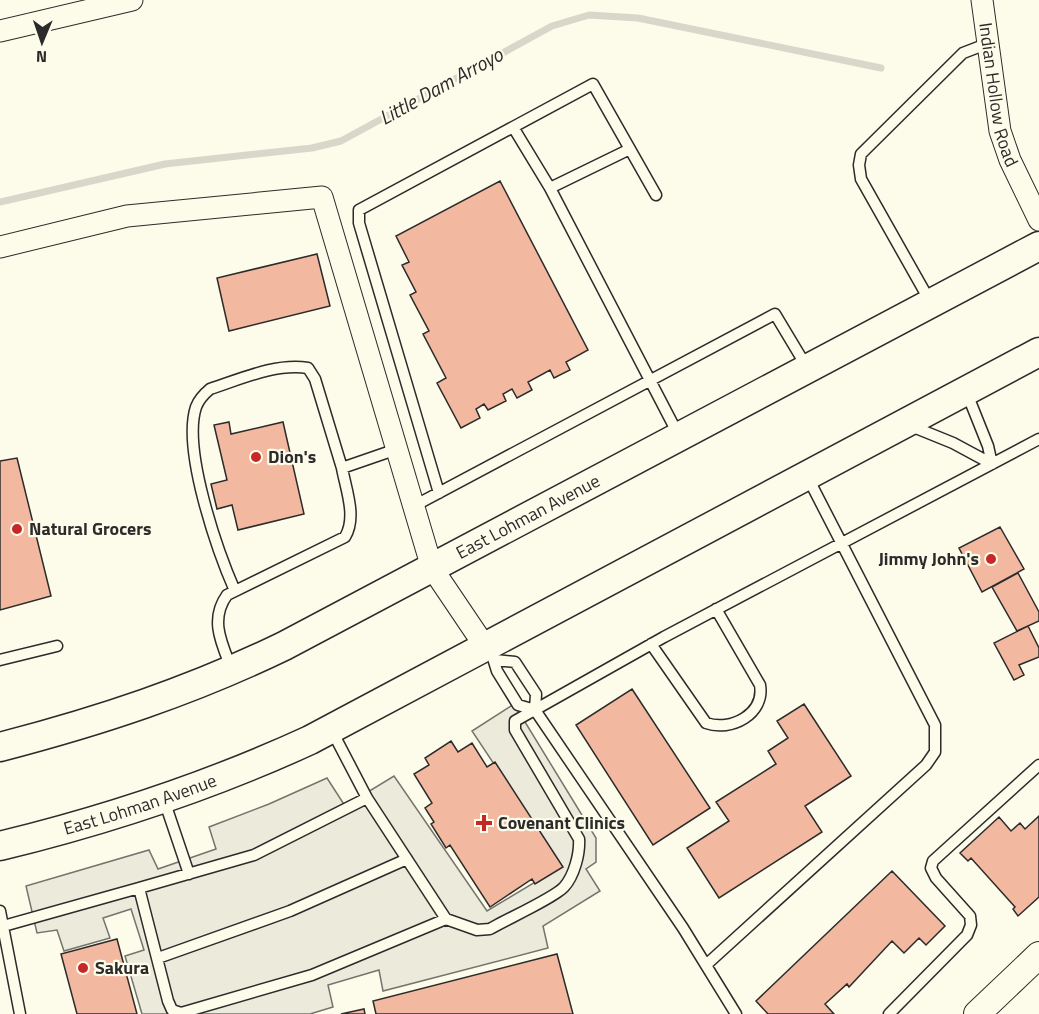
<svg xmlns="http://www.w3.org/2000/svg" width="1039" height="1014" font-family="'Titillium Web',sans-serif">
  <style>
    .parking { fill: #eceadb; stroke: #74746e; stroke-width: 1.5 }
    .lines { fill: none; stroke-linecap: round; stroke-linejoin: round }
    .stream { stroke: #d8d7c9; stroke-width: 7 }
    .building { fill: #f2b8a0; stroke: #2b2b2b; stroke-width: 1.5 }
    .service-casing { stroke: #2b2b2b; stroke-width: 13 }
    .minor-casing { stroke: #2b2b2b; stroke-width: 23 }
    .tertiary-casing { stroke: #2b2b2b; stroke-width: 28 }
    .secondary-casing { stroke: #2b2b2b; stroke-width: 31 }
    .service { stroke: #fdfbea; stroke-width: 10 }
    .minor { stroke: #fdfbea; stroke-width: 21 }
    .tertiary { stroke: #fdfbea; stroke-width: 26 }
    .secondary { stroke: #fdfbea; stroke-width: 28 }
    .poi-dot { fill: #c62828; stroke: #fdfbea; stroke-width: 2 }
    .labels { text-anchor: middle; stroke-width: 4.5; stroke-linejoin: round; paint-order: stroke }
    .street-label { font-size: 18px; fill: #2b2b2b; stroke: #fdfbea }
    .poi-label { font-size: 18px; font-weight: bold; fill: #2b2b2b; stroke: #fdfbea; text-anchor: start }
    .water-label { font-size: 20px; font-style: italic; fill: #2b2b2b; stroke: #fdfbea }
  </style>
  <rect width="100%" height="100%" fill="#fdfbea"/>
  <path class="parking" d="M514,704L596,838V862L586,869L600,891L543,926L548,948L383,991L379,970L328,985L333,1007L310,1014H142L125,956L144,950L131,909L103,918L110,938L64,951L57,930L37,933L26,886L149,850L158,869L216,849L209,827L269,804L327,778L345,806L394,776L487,911L562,866L472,731Z"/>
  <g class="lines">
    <path class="stream" d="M0,202L165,164L312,148L341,141L552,26L589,15L638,18L881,68"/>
  </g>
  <path class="building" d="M500,181L588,350L566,362L570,370L554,378L550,370L528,382L532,390L517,398L512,389L503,394L506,401L488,410L484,404L476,409L480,418L461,428L437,383L446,378L423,334L429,331L410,295L416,292L402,265L409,262L396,236Z
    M317,254L330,306L229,331L217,278Z
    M229,422L231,434L283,422L304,514L238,530L232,505L217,509L211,484L227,480L214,425Z
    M17,458L51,596L0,610V461Z
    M1000,527L1024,569L982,592L959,548Z
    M1018,573L1039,612V621L1017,631L992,587Z
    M1028,626L1039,648V657L1019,665L1024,675L1014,680L994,643Z
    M632,689L710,808L653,845L576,725Z
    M804,704L851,776L805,806L822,832L719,898L687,848L729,821L716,802L776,764L768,751L788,738L777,721Z
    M451,741L458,752L472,743L487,767L495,762L563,867L535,884L532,879L490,907L450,845L446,848L431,824L434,822L425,808L432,803L414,774L429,765L425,758Z
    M1039,816V897L1018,916L1013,909L1015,907L971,858L968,861L960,853L999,817L1011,831L1020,823L1025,829Z
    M892,871L945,926L926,945L919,938L904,953L892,941L849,987L847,984L825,1004L834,1014H768L756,1001Z
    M117,939L137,1014H77L61,954Z
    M557,954L573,1014H376L373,1001Z
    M364,1009L365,1014H341Z"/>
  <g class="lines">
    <g class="service-casing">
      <path id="service" d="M513,127L550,188L630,149
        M550,188L679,436
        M931,303L861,179L859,165L861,154L963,53L989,43
        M966,391L988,446L992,464
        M911,426L953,443L992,464
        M439,493L359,223V210L593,84L656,195
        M414,506L775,314L808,369
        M235,591C217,550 182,449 196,407C199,399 204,394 210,389C241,379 275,363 308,368L315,379L342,468
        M651,644L706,723C731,732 765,714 760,685L716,609
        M492,655L497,671L518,705L535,710
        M0,660L57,646
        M495,660L515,662L536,694L535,710L683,928L736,1014
        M232,670C222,644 209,620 227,595L345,537C357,517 346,490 342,468L397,449
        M331,729L367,798
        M164,800L189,874
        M139,888L254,855L367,798L446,919
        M0,911L20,1014
        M0,927L139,888L168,1001L172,1010L181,1013L312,975L446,919L477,930L490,929C505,920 554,898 564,887C574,876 580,854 579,839L515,730V721L664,637L1039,439
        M158,958L290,911L407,859
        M706,965L926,765L935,752V725L807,476
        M889,1014L967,935L971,925L970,916L936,878L931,868L933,861L1039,765"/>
    </g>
    <g class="minor-casing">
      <g id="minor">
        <path id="s1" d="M982,0L1000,131L1010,160L1039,220"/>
        <path d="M0,31L132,0"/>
        <path d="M0,247L127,216L322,197L432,568L486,648"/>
      </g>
    </g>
    <g class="tertiary-casing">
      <path id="tertiary" d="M977,1014L1039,955"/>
    </g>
    <g class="secondary-casing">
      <g id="secondary">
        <path id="s2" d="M0,747C100,721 191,691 284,646L1039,246"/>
        <path id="s3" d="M0,846C107,820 210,786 310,740L1039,352"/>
      </g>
    </g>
    <use href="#service" class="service"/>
    <use href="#minor" class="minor"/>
    <use href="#tertiary" class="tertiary"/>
    <use href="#secondary" class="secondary"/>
  </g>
  <g class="poi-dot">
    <circle cx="256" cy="457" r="6"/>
    <circle cx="17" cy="529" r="6"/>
    <circle cx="991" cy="559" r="6"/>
    <path d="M481 814h6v6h6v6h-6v6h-6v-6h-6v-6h6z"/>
    <circle cx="83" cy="968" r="6"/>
  </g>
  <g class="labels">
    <g class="street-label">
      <text dy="6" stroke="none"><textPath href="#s1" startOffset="96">Indian Hollow Road</textPath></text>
      <text dy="6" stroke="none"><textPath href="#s2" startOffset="578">East Lohman Avenue</textPath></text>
      <text dy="6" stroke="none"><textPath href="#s3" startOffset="146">East Lohman Avenue</textPath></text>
    </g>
    <g class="poi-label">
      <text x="268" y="463">Dion's</text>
      <text x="29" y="535">Natural Grocers</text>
      <text x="979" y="565" text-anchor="end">Jimmy John's</text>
      <text x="498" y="829">Covenant Clinics</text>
      <text x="95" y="974">Sakura</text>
    </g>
    <g class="water-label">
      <text transform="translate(441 86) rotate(-29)" y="7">Little Dam Arroyo</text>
    </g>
  </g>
  <g transform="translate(42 42) rotate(182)" stroke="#fdfbea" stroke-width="4.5" paint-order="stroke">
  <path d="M0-4.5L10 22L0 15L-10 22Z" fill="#2b2b2b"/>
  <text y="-9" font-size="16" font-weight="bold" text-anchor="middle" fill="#2b2b2b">N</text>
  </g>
</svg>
